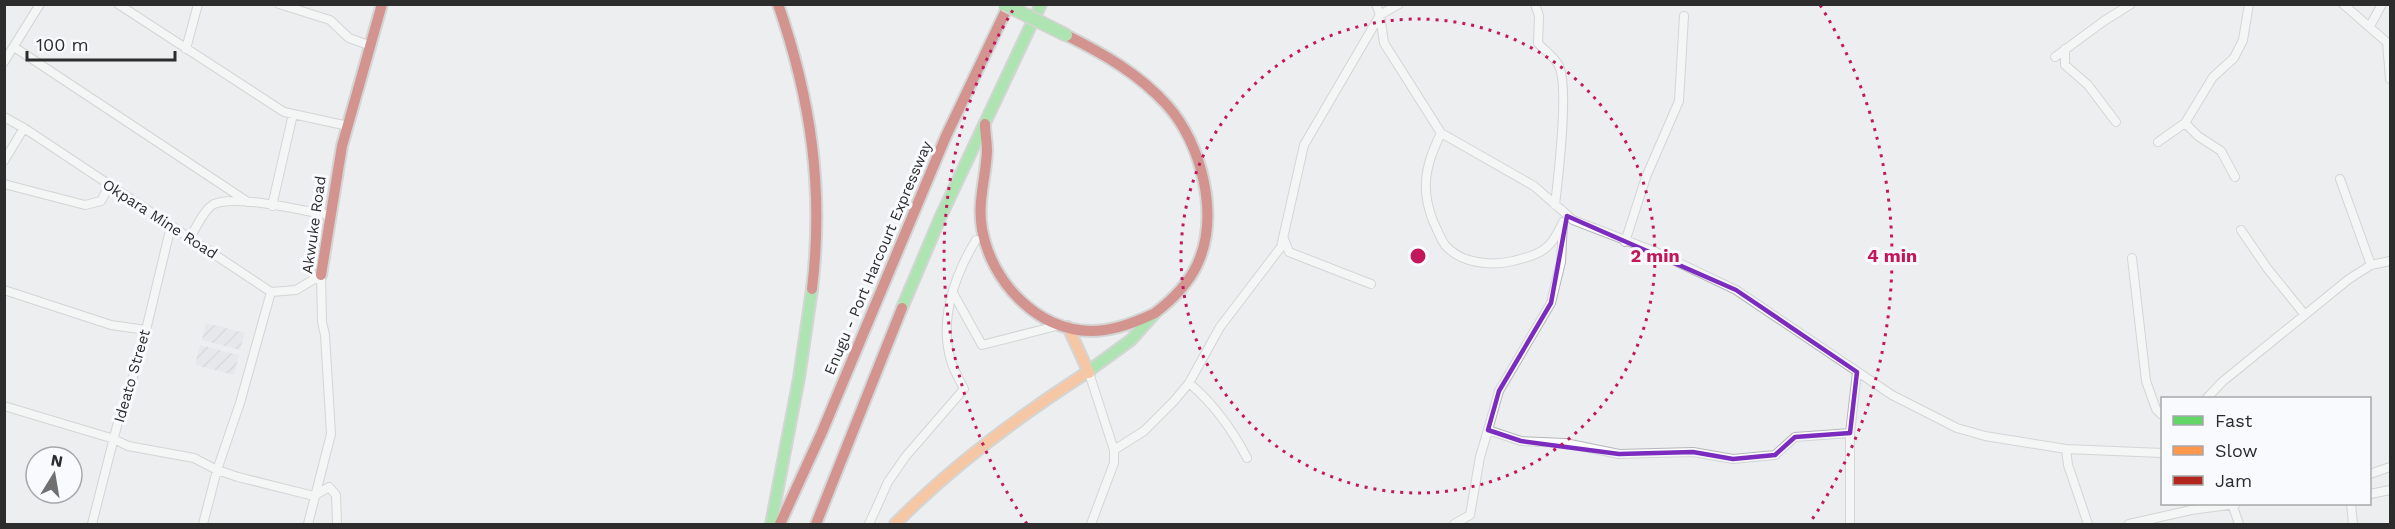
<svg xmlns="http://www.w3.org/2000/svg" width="2395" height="529" font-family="'Work Sans',sans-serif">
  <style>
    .industrial { fill: url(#industrial-furrows) }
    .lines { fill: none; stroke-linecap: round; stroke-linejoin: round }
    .street-casing { stroke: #b5b6b7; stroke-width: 10 }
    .fast-casing { stroke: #b5b6b7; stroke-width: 14 }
    .slow-casing { stroke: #b5b6b7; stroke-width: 14 }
    .jam-casing { stroke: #b5b6b7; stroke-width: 14 }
    .street { stroke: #fcfcfd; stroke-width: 8 }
    .fast { stroke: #63d668; stroke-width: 10 }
    .slow { stroke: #ff974d; stroke-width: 10 }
    .jam { stroke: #b3261e; stroke-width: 10 }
    .fast-bridge-casing { stroke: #bdb3b1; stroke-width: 15; stroke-linecap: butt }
    .fast-bridge { stroke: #63d668; stroke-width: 12 }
    .marked { fill: none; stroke: #7b2cbf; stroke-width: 4.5; stroke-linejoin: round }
    .ring { fill: none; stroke: #c2185b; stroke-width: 3; stroke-dasharray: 3 6 }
    .labels { text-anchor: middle; stroke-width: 6; stroke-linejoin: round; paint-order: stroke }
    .street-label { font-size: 15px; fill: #2c2c2d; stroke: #f9fafd }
    .centre { fill: #c2185b; stroke: #f9fafd; stroke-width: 3 }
    .ring-label { font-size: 18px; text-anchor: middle; font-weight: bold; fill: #c2185b; stroke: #f9fafd; stroke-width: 6; stroke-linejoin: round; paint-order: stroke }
  </style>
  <defs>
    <pattern id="industrial-furrows" width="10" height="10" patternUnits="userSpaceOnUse" patternTransform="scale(1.5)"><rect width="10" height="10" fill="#dee0e6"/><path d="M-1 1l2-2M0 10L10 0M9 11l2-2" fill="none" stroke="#bfc0c6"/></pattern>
  </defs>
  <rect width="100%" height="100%" fill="#edeeef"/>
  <path class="industrial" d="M206,323L245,333L240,350L202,340Z
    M200,345L239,355L234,375L195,365Z"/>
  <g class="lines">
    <g class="street-casing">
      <path id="street" d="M118,4L284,112L348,126
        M279,4L330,20L349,38L371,46
        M1376,4L1380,15L1384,43L1441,133L1534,186L1573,220L1656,252L1736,290L1892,395L1957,428L1985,436L2066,449L2162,453
        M1535,4L1539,16L1538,43C1544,50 1553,56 1558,64C1570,83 1558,179 1555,205
        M2343,4L2390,45
        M2370,26L2382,4
        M2387,42L2390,79
        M14,47L248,202
        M186,49L198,4
        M2065,49V65L2088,85L2116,122
        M2055,57L2104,21L2131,4
        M4,62L40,4
        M4,117L24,128L271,292L296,290L321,275L322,322L325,335L331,434L308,524
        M2185,123L2198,136L2221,151L2235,177
        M1441,133C1434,148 1427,164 1426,181C1425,195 1428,208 1433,221C1437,229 1440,238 1445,245C1461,264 1492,266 1513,261C1525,258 1538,255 1547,247C1554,241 1558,232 1562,224
        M2158,142L2185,123L2213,77L2234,58L2243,40L2249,4
        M4,161L24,128
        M2340,179L2371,265
        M4,184L85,205L101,201L109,186
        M272,206L293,114
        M1563,222L1561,262L1551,303L1499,391L1488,430L1521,441L1565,443L1619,454L1693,452L1733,459L1775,455L1795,437L1850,433
        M2241,230L2267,268L2305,315
        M190,238C196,228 204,209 214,204C236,194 303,211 329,215
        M1284,239L1289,252L1371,284
        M1625,242L1646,177L1679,101L1684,16
        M2132,258L2146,381L2156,409L2162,415
        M4,290L111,325L146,330
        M953,293L982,345L1060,325
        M1089,373L1114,450V463L1091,524
        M1189,383C1214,404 1232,429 1247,458
        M2207,398L2222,382L2349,279L2371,265L2390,261
        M4,406L114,439L128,446L194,458L217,470L238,477L314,496L329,487L336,495L337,524
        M2066,449L2068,465L2088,524
        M1114,450L1144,431L1174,401L1189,383L1220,327L1281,247L1304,145L1380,15L1399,4
        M2370,474L2390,467
        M2370,494L2390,490
        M2232,504L2239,524
        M2351,504L2353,524
        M92,524L120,414L129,391L146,330L171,226
        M203,524L217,470L240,403L271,292
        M869,524L888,482L906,456L964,389C960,381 955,372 952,364C938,322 954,276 976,240
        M1454,524L1470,515L1480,457L1488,430
        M1850,524V433L1857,372
        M2129,524L2191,510L2236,504"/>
    </g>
    <g class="fast-casing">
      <path id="fast" d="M902,308L941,216L1041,4
        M1083,375L1131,340L1155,313
        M771,524L799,378L812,289"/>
    </g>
    <g class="slow-casing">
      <path id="slow" d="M1068,327L1089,373
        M895,524C952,466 1015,419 1083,375"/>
    </g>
    <g class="jam-casing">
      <path id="jam" d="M778,4C811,99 824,189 812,289
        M1066,35C1104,54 1139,74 1167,105C1202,144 1220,216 1197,265C1188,284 1172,300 1155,313
        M985,124C985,133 987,142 987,151C986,177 977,203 982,229C991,281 1036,330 1091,331C1113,331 1134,323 1153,314
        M321,275L342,146L382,4
        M780,524L822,432L946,136L1009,4
        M816,524L902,308"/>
    </g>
    <use href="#street" class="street"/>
    <use href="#fast" class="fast"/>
    <use href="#slow" class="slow"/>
    <use href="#jam" class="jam"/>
    <g class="fast-bridge-casing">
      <path id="fast-bridge" d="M1004,4L1066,35"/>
    </g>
    <use href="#fast-bridge" class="fast-bridge"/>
  </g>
  <path d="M0 0H2395V529H0ZM1567,216L1736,290L1857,372L1850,433L1795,437L1775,455L1733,459L1693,452L1619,454L1521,441L1488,430L1499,391L1551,303Z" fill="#edeeef" fill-opacity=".55" fill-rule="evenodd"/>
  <path class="marked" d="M1567,216L1736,290L1857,372L1850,433L1795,437L1775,455L1733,459L1693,452L1619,454L1521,441L1488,430L1499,391L1551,303Z"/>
  <g class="ring">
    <circle cx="1418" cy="256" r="237"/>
    <path d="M1027 524A474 474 0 0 1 1016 5M1820 5A474 474 0 0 1 1809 524"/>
  </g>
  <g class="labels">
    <g class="street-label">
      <text transform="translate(160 219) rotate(33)" y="5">Okpara Mine Road</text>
      <text transform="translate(314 225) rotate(-82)" y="5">Akwuke Road</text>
      <text transform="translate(878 258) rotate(-67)" y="5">Enugu - Port Harcourt Expressway</text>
      <text transform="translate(132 376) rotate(-74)" y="5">Ideato Street</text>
    </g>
  </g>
  <circle cx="1418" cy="256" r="9" class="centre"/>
  <g class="ring-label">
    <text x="1655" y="262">2 min</text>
    <text x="1892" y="262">4 min</text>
  </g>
  <rect width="2395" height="529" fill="none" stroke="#2c2c2d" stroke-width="12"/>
  <rect x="2161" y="397" width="210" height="108" fill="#f9fafd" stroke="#a7a8aa" stroke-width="1.5"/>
  <rect x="2173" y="416" width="30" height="9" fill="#63d668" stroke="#a7a8aa" stroke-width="1.5"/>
  <text x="2215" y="427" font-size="18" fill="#2c2c2d">Fast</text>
  <rect x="2173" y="446" width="30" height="9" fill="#ff974d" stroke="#a7a8aa" stroke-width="1.5"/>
  <text x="2215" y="457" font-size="18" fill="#2c2c2d">Slow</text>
  <rect x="2173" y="476" width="30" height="9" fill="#b3261e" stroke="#a7a8aa" stroke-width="1.5"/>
  <text x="2215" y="487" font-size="18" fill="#2c2c2d">Jam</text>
  <g transform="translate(54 475) rotate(11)"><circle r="28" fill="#f9fafd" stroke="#a7a8aa" stroke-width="1.5"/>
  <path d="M0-4.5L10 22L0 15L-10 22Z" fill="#707071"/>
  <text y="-9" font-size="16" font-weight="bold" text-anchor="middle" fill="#2c2c2d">N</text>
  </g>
  <path d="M27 51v9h148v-9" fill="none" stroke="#2c2c2d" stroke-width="3"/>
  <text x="36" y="51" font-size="18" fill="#2c2c2d" stroke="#f9fafd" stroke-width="4.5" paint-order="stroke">100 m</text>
</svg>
